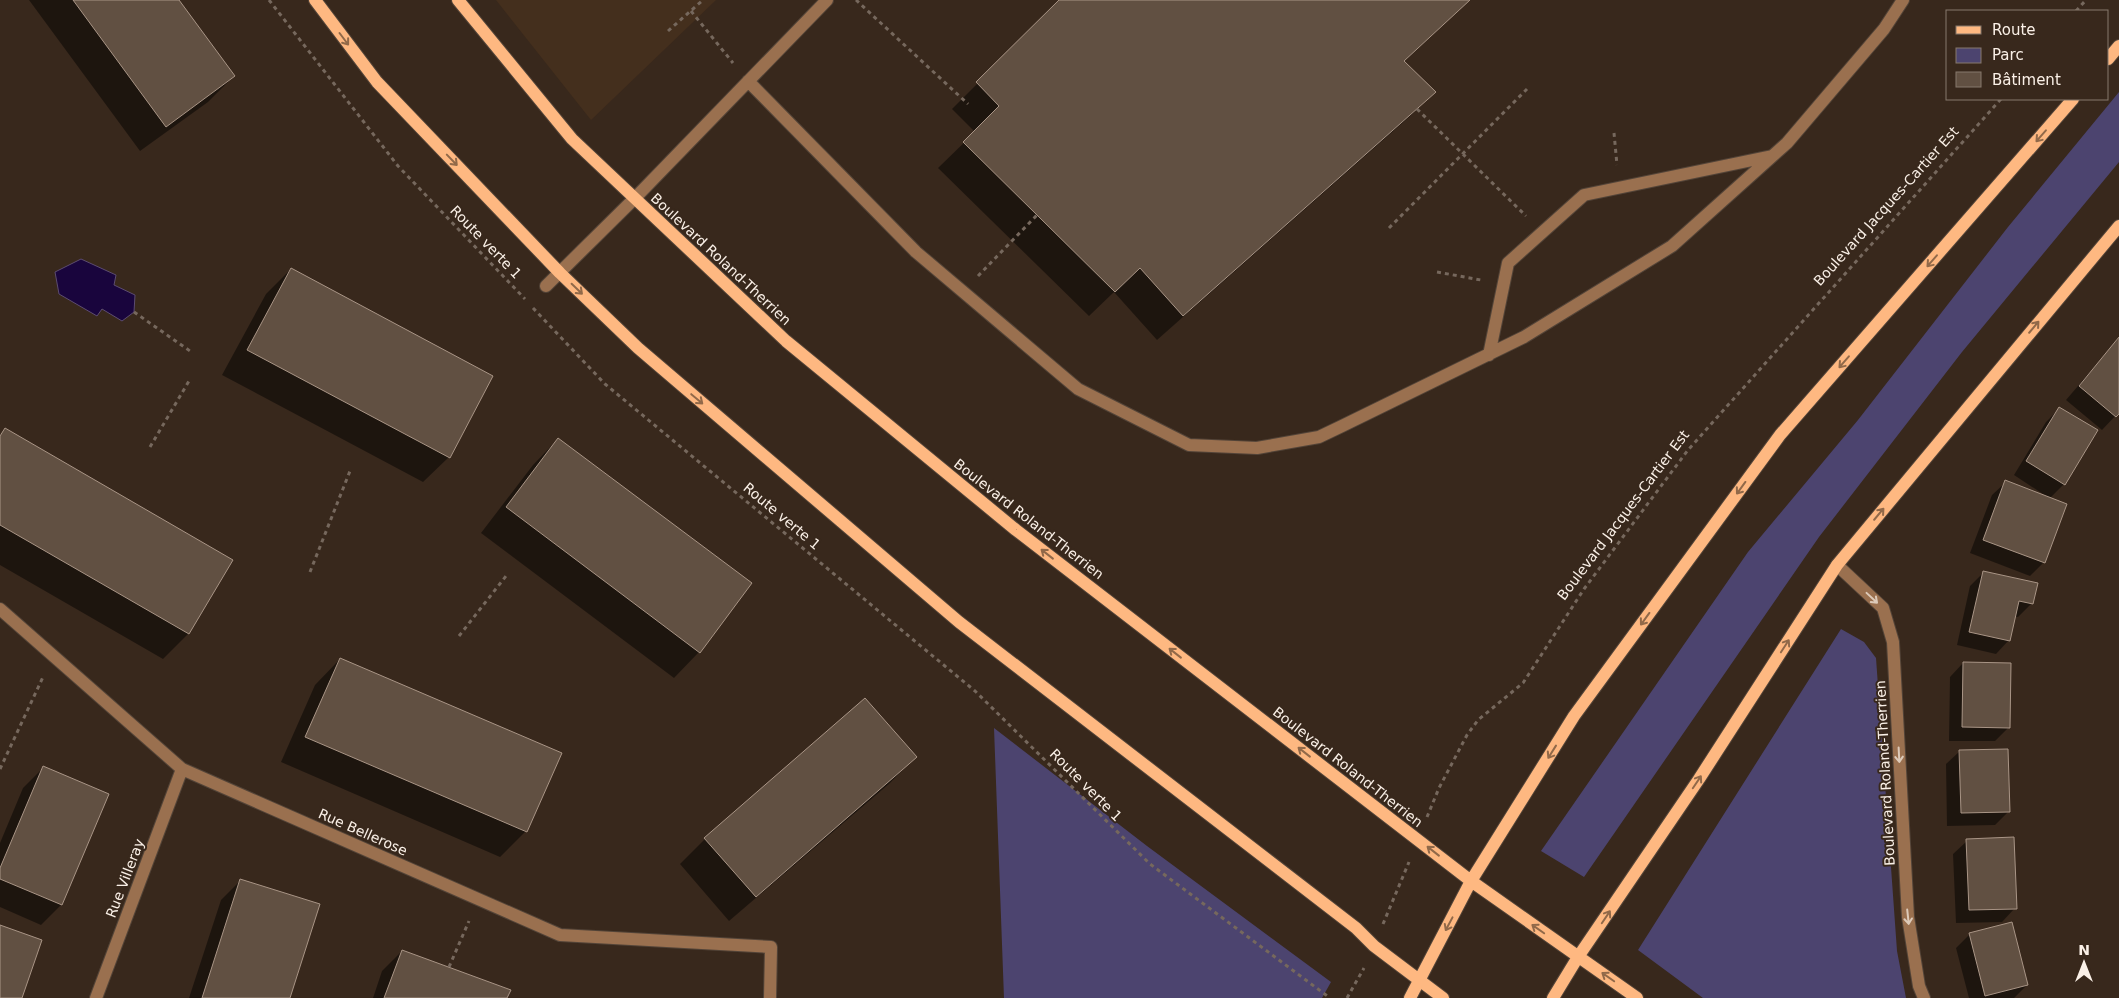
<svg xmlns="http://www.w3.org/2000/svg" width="2119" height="998" font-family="'DejaVu Sans',sans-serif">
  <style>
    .built { fill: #442f1d }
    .green { fill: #4c446f }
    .water { fill: #19053d; stroke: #5c4c70 }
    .shadow { fill: #0007 }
    .building { fill: #615042; stroke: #a99586 }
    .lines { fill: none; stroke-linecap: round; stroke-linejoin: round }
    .minor-casing { stroke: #534438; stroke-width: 14 }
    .major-casing { stroke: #534438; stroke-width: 14 }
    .path { stroke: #76685d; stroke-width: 3; stroke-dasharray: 4 4; stroke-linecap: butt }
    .minor { stroke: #9a704f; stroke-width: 12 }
    .major { stroke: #feb881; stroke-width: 12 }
    .oneway { stroke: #916949 }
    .oneway2 { stroke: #ddcab9 }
    .labels { text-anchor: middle; stroke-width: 4; stroke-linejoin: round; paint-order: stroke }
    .street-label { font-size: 14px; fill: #faf0e7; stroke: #38281c }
  </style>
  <rect width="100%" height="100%" fill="#38281c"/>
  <path class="built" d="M496,0H716L591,120Z"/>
  <path class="green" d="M2119,92V162L1962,352L1819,537L1584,877L1541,851L1748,552L1858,420L2008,227Z
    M1841,629L1864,642L1876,658L1897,951L1906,998H1703L1638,950Z
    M994,728L1147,846L1331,982L1322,998H1004Z"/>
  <path class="water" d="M81,259L116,275L114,285L135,295L134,312L122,321L102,309L97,316L59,294L55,272Z"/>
  <path class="shadow" d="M29,0H178L234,76L208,102L140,151Z
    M1061,0H1470L1403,62L1435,92L1409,117L1157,340L1114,292L1089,316L938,168L975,132L952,109Z
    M291,269L449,457L423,482L222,375L266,294Z
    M2119,338V412L2102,430L2066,400Z
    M2059,409L2064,484L2050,498L2044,562L2030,576L1970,553L1992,495L2006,482L2049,498L2014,475L2046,422Z
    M5,430L231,560L188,634L163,659L0,565V435Z
    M558,439L751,584L699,652L674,678L481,533L533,465Z
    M1983,573L2032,603L2018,617L2014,616L2009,640L1996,654L1957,645L1970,586Z
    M340,659L526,831L500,857L281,762L315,685Z
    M1963,663L2008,728L1995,741H1949L1950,677Z
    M1960,751L2008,812L1995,825L1947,826L1946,764Z
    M915,757L890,783L729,921L680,864L705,839Z
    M43,768L107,795L61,905L41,925L0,907V843L23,788Z
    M1967,841L2015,908L2002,922L1956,923L1953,854Z
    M241,880L289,998H189L221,900Z
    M1970,934L2027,985L2014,998H1969L1956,948Z
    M402,951L506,998H373L382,971Z"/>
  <path class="building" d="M73,0H179L235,76L166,127Z
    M1059,0H1470L1404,61L1436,92L1183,316L1140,268L1115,292L963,142L999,106L976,82Z
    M291,268L493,376L450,458L247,350Z
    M2119,337V414L2116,417L2079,386Z
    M2059,407L2098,430L2065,485L2026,461Z
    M5,428L233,560L189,634L0,525V436Z
    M558,438L752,583L700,653L506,507Z
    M2005,480L2067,504L2045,563L1983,540Z
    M1983,571L2038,583L2033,604L2019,601L2010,641L1969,632Z
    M340,658L562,753L527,832L305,737Z
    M1963,662L2011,663L2010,728L1962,727Z
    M865,698L917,757L756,897L704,838Z
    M2008,749L2010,812L1961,813L1959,750Z
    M43,766L109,794L62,905L0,879V868Z
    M2014,837L2017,909L1969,910L1966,839Z
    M240,879L320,904L290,998H202Z
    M2012,922L2028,985L1985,996L1969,933Z
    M0,925L42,940L22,998H0Z
    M402,950L511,990L507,998H384Z"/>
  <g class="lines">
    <g class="minor-casing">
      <path id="minor" d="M748,81L916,252L1078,389L1189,445L1257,448L1319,437L1342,426L1524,337L1672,246L1787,143L1884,29L1903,0
        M546,286L635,198L827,0
        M1489,355L1508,263L1584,195L1772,156
        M1837,565L1883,608L1893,642L1908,917L1919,986L1924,998
        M0,609L182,769L560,935L771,947L770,998
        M96,998L182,769"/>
    </g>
    <g class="major-casing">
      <path id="major" d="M315,0L377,82L560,273L638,348L959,622L1356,928L1374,946L1443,998
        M458,0L572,139L786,341L1016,530L1471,881L1637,998
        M2108,59L2119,46
        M1410,998L1471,881L1574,716L1780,435L2073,99
        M1553,998L1578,957L1699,779L1837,565L2119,226"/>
    </g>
    <path class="path" d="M269,0L398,166L525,299
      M856,0L968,104
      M691,11L733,63
      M2076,11L2086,0
      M668,31L703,0
      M1417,109L1526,216
      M1614,133L1617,165
      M1389,228L1527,89
      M1437,272L1481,280
      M978,276L1037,215
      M533,308L605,384L975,691L1150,864L1330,998
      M134,312L190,351
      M150,447L189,381
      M310,572L350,471
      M459,636L506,576
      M0,769L43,677
      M1427,817L1439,788L1467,735L1478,720L1523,683L1584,589L1688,450L2001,99
      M1383,924L1409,862
      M449,967L469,921
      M1347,998L1364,968"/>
    <use href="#minor" class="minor"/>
    <use href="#major" class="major"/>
  </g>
  <defs><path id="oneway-shaft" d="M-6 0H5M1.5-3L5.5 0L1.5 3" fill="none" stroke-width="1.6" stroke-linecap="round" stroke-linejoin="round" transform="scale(1.25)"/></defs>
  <g class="oneway">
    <use href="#oneway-shaft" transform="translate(344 39) rotate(53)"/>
    <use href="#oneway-shaft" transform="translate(2041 136) rotate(131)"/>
    <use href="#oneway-shaft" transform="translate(452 160) rotate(46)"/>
    <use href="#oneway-shaft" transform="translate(1932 261) rotate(131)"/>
    <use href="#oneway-shaft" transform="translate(577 289) rotate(44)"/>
    <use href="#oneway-shaft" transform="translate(2034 327) rotate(-50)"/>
    <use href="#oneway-shaft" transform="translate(1844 362) rotate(131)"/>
    <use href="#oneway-shaft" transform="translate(697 399) rotate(40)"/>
    <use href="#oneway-shaft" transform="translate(1741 488) rotate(126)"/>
    <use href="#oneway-shaft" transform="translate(1879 514) rotate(-50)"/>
    <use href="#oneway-shaft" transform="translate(1047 554) rotate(-142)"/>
    <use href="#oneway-shaft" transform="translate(1645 619) rotate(126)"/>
    <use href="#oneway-shaft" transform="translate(1785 646) rotate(-57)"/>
    <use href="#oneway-shaft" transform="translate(1175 653) rotate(-142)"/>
    <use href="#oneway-shaft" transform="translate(1304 752) rotate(-142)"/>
    <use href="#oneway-shaft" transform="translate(1552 752) rotate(122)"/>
    <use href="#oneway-shaft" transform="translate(1697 782) rotate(-56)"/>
    <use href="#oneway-shaft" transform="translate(1433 851) rotate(-142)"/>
    <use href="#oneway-shaft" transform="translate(1606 917) rotate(-56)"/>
    <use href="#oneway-shaft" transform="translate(1449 924) rotate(118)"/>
    <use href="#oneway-shaft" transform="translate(1538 929) rotate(-145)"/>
    <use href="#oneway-shaft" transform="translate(1608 977) rotate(-145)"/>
  </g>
  <g class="oneway2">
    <use href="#oneway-shaft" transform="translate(1872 598) rotate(43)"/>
    <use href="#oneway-shaft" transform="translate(1899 755) rotate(87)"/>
    <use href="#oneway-shaft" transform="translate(1908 917) rotate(84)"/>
  </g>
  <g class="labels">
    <g class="street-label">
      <text transform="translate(1886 206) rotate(-48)" y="5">Boulevard Jacques-Cartier Est</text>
      <text transform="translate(486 242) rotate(46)" y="5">Route verte 1</text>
      <text transform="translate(721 259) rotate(43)" y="5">Boulevard Roland-Therrien</text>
      <text transform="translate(1623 515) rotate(-53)" y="5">Boulevard Jacques-Cartier Est</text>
      <text transform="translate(782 516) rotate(40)" y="5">Route verte 1</text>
      <text transform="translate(1029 519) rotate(38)" y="5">Boulevard Roland-Therrien</text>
      <text transform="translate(1348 767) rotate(38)" y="5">Boulevard Roland-Therrien</text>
      <text transform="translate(1885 773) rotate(-93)" y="5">Boulevard Roland-Therrien</text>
      <text transform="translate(1086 785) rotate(45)" y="5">Route verte 1</text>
      <text transform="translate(363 832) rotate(24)" y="5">Rue Bellerose</text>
      <text transform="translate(125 878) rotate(-69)" y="5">Rue Villeray</text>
    </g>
  </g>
  <rect x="1946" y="10" width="162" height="90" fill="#38281c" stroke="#86786d"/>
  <rect x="1956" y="26" width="25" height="8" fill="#feb881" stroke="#86786d"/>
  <text x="1992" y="35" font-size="15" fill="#faf0e7">Route</text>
  <rect x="1956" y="48" width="25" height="15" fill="#4c446f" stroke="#86786d"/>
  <text x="1992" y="60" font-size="15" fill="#faf0e7">Parc</text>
  <rect x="1956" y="72" width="25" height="15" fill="#615042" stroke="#86786d"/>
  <text x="1992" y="85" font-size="15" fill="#faf0e7">Bâtiment</text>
  <g transform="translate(2084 963)" stroke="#38281c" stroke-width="4" paint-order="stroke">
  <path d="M0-4L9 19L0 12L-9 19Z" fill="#faf0e7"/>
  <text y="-8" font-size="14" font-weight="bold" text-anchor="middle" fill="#faf0e7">N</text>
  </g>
</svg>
